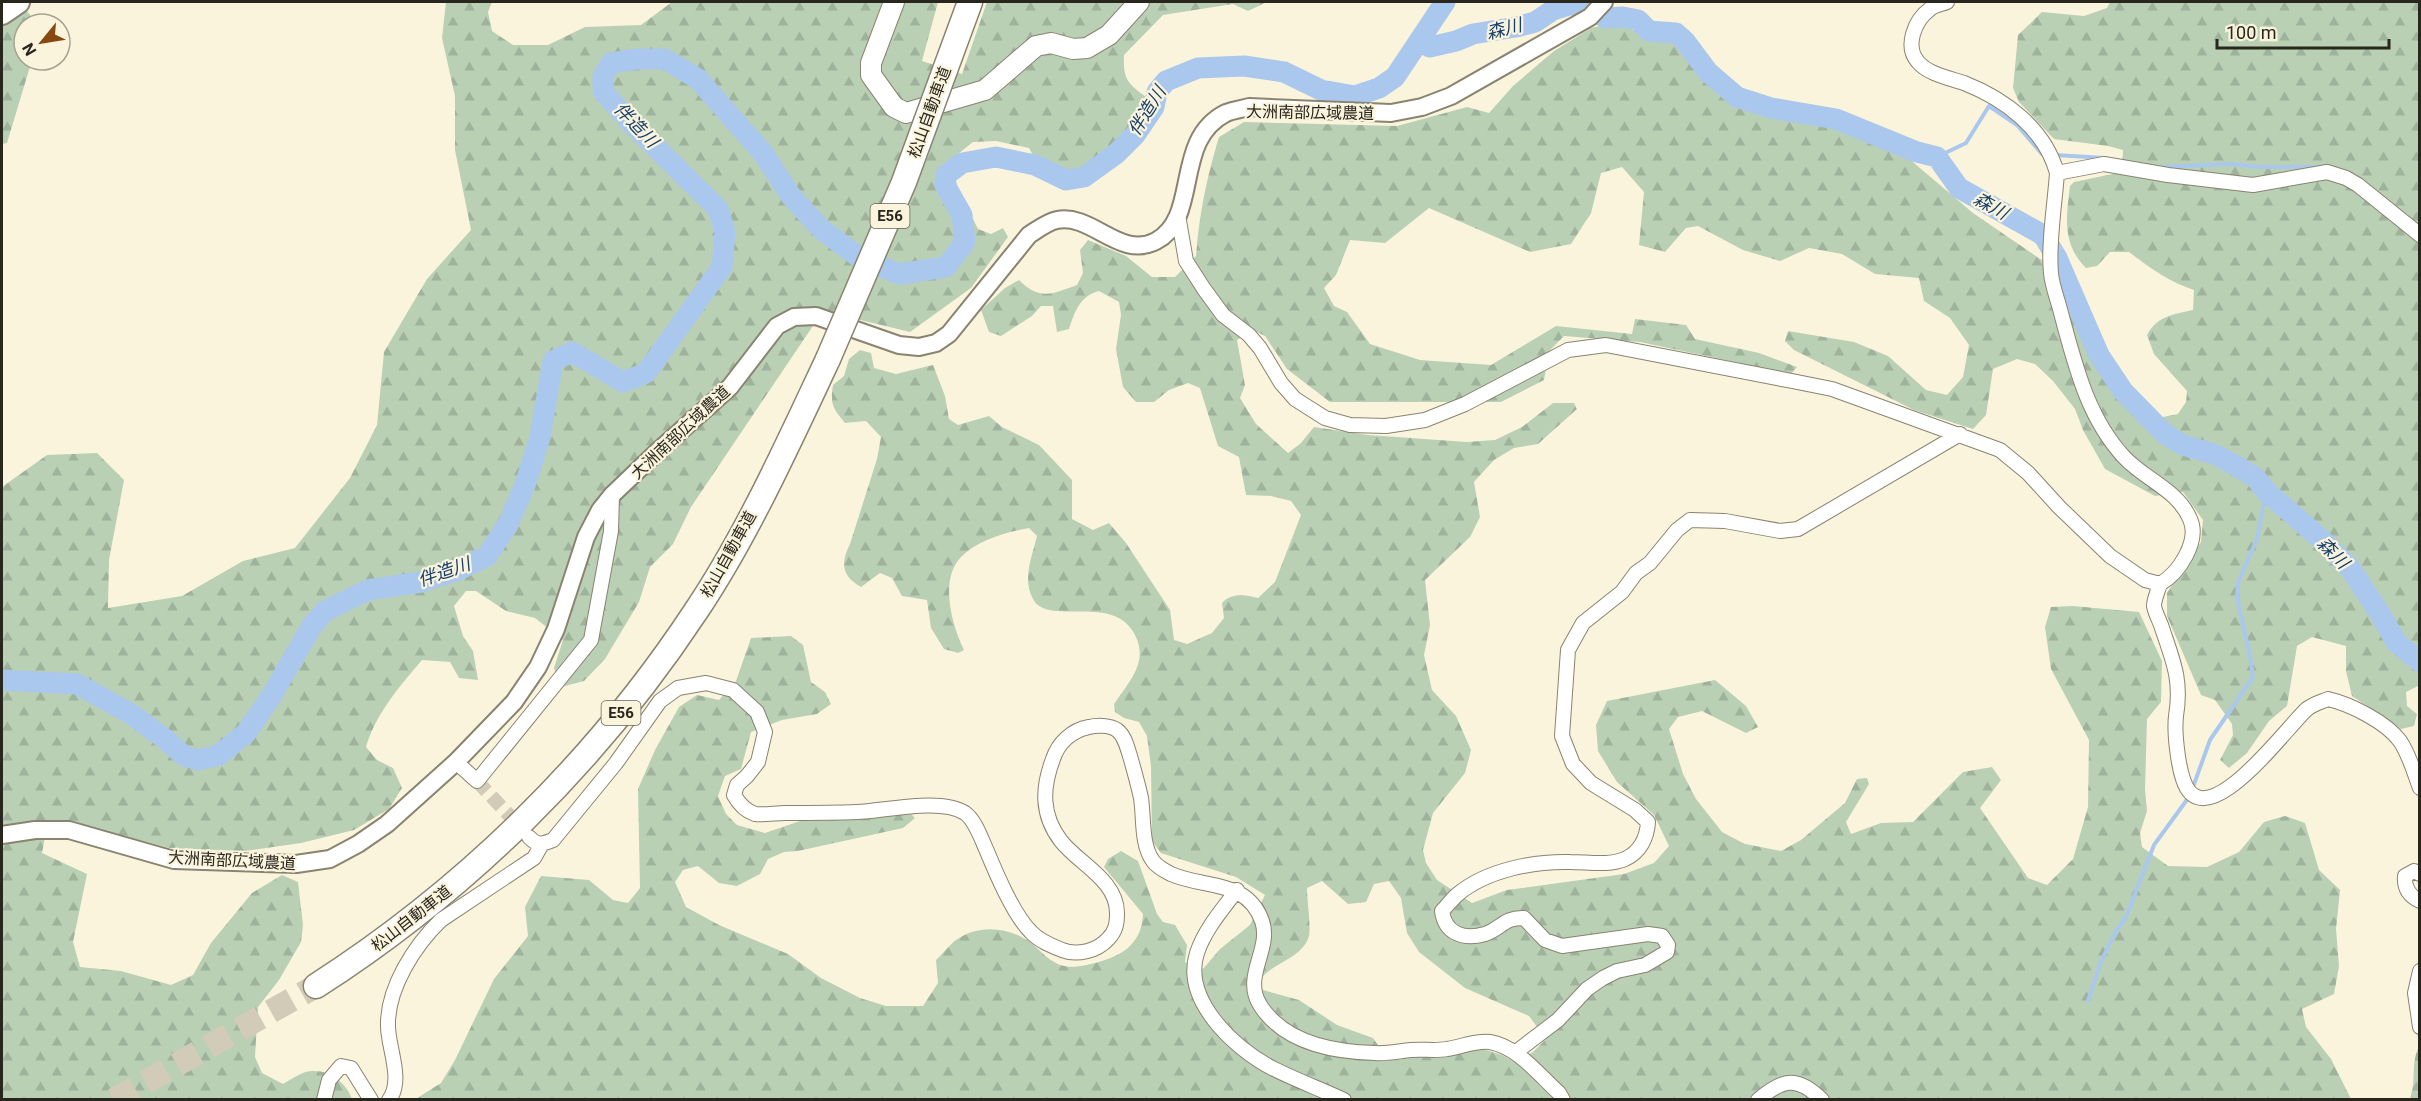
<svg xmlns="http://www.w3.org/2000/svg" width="2421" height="1101" font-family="Roboto,'Noto Sans JP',sans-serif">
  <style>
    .forest { fill: url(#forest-firs); fill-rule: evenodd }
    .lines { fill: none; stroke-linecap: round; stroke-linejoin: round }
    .stream { stroke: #aac8ed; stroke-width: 4 }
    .river { stroke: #aac8ed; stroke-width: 21 }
    .minor-tunnel { stroke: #d1cbb7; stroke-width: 14; stroke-dasharray: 14 7; stroke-linecap: butt }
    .motorway-tunnel { stroke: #d1cbb7; stroke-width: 24; stroke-dasharray: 24 12; stroke-linecap: butt }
    .minor-casing { stroke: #89836f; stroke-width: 16 }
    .tertiary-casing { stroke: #89836f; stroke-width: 20 }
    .secondary-casing { stroke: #89836f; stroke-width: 22 }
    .trunk-casing { stroke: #89836f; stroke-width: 26 }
    .motorway-casing { stroke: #89836f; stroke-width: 27 }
    .minor { stroke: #fff; stroke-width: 14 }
    .tertiary { stroke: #fff; stroke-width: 16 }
    .secondary { stroke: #fff; stroke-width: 20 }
    .trunk { stroke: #fff; stroke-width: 22 }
    .motorway { stroke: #fff; stroke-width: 24 }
    .motorway-bridge-casing { stroke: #89836f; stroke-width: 27; stroke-linecap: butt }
    .motorway-bridge { stroke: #fff; stroke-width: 24 }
    .labels { text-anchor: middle; stroke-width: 4.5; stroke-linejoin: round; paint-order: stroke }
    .shield { fill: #fbf4dd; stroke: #676457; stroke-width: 1.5 }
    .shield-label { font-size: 15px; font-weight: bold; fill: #28261d }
    .street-label { font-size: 16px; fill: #28261d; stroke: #fbf4dd }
    .water-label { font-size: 18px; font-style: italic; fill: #163f6d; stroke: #fbf4dd }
  </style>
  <defs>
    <pattern id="forest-firs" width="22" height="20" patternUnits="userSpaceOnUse" patternTransform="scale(1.5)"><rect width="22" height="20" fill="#b9d0b5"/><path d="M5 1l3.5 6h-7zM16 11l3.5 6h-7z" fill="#9fb29b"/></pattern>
  </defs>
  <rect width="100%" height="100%" fill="#fbf4dd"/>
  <path class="forest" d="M2,2H20L37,24H24V60H32L7,143L2,144Z
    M446,2H492L488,12L492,31L513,45H548L585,27L641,25L672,2H938L922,61L962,74L987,2H1267L1248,11L1233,4L1163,15L1124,55C1123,79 1127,83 1146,97L1128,135L1070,182L1060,186L1045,177L1029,148L996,141L973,142L953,158L957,187L978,229L991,234L1003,228L1008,237L971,288L910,332L823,311L691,507L673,544L650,567L639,602L605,659L584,681L561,687L554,668L563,640L535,618L506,611L476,591H466L454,606L463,636L473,651L478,680L459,678L450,662L422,660C400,686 376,713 366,747L377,760L393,768L402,788L389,809L354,830L301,843L245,851L169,848L76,823L48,821L42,853L87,874L73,942L80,967L121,971L171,985L193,975L211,943L252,893L282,875L298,882L303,925L301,942L279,980L258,1007L255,1057L262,1073L283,1084C292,1079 302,1071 313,1071C330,1070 347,1084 352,1099H2V487L47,455L97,453L124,480L109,560L108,608L182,596L243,561L295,548L350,478L377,425L384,352L427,279L471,230L455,150V96L442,38Z
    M2110,2H2419L2420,685L2406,692L2407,706L2417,714L2414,726L2401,729L2352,696L2346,671V646L2312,637L2297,646L2287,706L2269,721L2247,753L2229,768L2220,760L2233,735L2232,724L2215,700L2201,695L2167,616V593L2201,542L2203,520L2183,492L2155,496L2105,469L2083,430L2075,409L2053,381L2035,364L2017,359L1993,369L1986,415L1973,429L1914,410L1794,350L1785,341L1788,331L1854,342L1888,356L1926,390L1947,395L1963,377L1969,345L1950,318L1924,301L1919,278L1875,274L1842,254L1809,248L1780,261L1743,250L1698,226L1686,228L1665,252L1639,245L1644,192L1622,167L1601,173L1591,213L1571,244L1530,252L1429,208L1385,243L1350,240L1336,275L1324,288L1334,306L1347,312L1370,344L1420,360L1491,365L1556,326L1632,334L1635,319L1686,325L1695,339L1759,353L1797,367L1791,374L1640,342L1564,336L1549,351L1544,380L1501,402H1330L1287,369L1265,336L1253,330L1237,340L1245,385L1240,398L1256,424L1288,453L1301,443L1314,427L1368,435L1467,442L1495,440L1522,427L1553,403H1574L1577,409L1538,444L1514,448L1494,460L1474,482L1480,517L1470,537L1425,580L1430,625L1424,655L1432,690L1456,716L1471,750L1465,773L1433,813L1423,850L1426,863L1437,880L1472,903L1507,890L1624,874L1654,863L1669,846L1654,815L1617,782L1598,751L1596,725L1607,701L1715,680L1746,706L1758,727L1746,733L1702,711L1678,717L1669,729L1683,774L1696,799L1722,832L1745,844L1781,851L1801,840L1845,803L1857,779L1867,778L1869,784L1846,822L1851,834L1881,823L1913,822L1963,772L1992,767L2001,780L1980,808L2028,878L2047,885L2073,859L2088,807L2089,740L2051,669L2045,627L2051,607L2073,606L2139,612L2162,661L2161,702L2147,719L2145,789L2147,811L2140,833L2142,847L2168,866L2207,867L2239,852L2264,822L2285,816L2305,823L2319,870L2340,890L2336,929L2339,966L2334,994L2302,1009L2306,1027L2331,1059L2351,1099L414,1100L441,1083L455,1060L494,979L528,936L525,907L541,876L589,880L613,900L628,903L640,888L638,789L655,750L679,707L697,695L719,700L736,681L751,638L791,636L803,645L811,682L825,692L831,704L817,714L782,720L751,732L741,769L725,776L718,796L726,814L737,825L765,833L803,820L911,814L915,818L903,828L798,851L784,852L768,859L760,874L737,886L719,883L698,866L683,870L675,882L686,907L719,925L788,954L821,978L860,998L886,1006H923L938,983L936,960C943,954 949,945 956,940C979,924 1008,927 1030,942C1040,950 1050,963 1064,966C1079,970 1119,958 1129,947C1139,937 1142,928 1143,914L1104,867L1108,859L1121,851L1138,861L1157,914L1163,922L1175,925L1187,945L1185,962L1203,969L1220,949L1250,925L1265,895L1236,877L1161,853L1152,841L1151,766L1147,736L1139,722L1124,718L1115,712L1114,704C1131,679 1151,659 1132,630C1109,595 1047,626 1033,599C1022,579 1032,557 1037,536L1029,528C1007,532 977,540 961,557C939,580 952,625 964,650L958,653L944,649L931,628L927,600L902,596L892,578L880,573L861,587C842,576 840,564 850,544L877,459L881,437L866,421L845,423C833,408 830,405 833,385L844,376L849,359L860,350L871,353L874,368L896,374L933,365L945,396L949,419L958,425L989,416L1002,427L1039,445L1072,480V519L1093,530L1109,523L1126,543L1170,610L1174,640L1187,644L1212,633L1224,618L1222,603C1232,592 1245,595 1258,598L1275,582L1301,515L1291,501L1271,496L1246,495L1239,457L1218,446L1200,388L1188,383L1169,390L1154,402H1136L1123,387L1116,349L1121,315L1119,302L1099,291C1080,296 1075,311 1069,329L1057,332L1053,306H1041L1032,316L1001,336L989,332L981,310L1005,288L1019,280C1040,301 1052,294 1077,285L1083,273L1080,250L1088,240L1126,256L1152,277H1175L1196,256C1199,215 1207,176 1219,137L1244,122L1397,126L1467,107L1489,113L1513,86L1554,51L1591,28L1604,25L1624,24L1641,35L1678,44L1725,96L1755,108L1819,111L1858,121L1886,134L1914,163L1973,213L2046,263L2067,268L2090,319L2091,345L2105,376L2136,412L2163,417L2178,414L2186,402L2187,391L2154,354L2147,335C2157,316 2174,314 2193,310L2194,290C2169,282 2150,268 2129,252H2110L2097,266L2086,268C2062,244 2066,218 2070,186L2074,182L2122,172L2123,150L2108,146L2054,139L2019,102L2013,88L2018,35L2042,12L2084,16L2107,8ZM1322,881L1348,904L1366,902L1374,884L1389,881L1401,898L1407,933L1419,952L1465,988L1529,1016L1546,1039L1534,1051L1516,1063L1502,1055L1483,1049L1387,1058L1373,1038L1337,1025L1299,1000L1263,990L1258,983C1270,962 1302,960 1309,936C1311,927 1307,900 1307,888Z
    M2419,1046V1099H2410C2417,1078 2410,1066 2419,1046Z"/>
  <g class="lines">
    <path class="stream" d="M2055,155L2105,158
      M1937,157L1966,143L1989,106L2017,125L2042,154
      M2159,167L2232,164L2259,167H2325
      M2193,787L2210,740L2253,677L2250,656L2237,598L2238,583L2257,539L2266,491
      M2088,1001L2100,964L2115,933L2126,917L2154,845L2189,797"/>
    <path class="river" d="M1420,42L1430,47L1456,41L1473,34L1516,27L1535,22L1553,10L1569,5H1583L1606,18L1623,17L1638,20L1649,31L1676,33L1685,41L1708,72L1737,97L1771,108L1836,119L1917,152L1937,157L1959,188L2043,235L2057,258L2099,355L2123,391L2165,434L2183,445L2217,455L2255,477L2266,491L2322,540L2350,568L2382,617L2396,642L2420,662
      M2,680L77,684L131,714L165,739L184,756L198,760L219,755L246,733L270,698L312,626L325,611L368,590L421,582L456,571L487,556L508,524L525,485L540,437L553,361L572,352L623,382L646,373L722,267L725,232L718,209L628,120L603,91V76L611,63L637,59H665L698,79L763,153L791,196L821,229L860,258L899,274L946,267L965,242L962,215L945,185L946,175L962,163L996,157L1035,165L1066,180L1084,177L1116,154L1135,135L1154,107L1157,92L1166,81L1198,68L1244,66L1284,72L1321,90L1355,96L1379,88L1395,77L1445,2"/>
    <path class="minor-tunnel" d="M477,781L522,829"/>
    <path class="motorway-tunnel" d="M114,1100L316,986"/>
    <g class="minor-casing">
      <path id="minor" d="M1947,2C1942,4 1934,5 1930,9C1915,20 1904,46 1918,62C1928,74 1949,78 1964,83C2005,99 2045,129 2057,173C2055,202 2048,245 2051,273C2052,286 2058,300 2061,313C2075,364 2087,417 2124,457C2144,479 2178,490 2190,519C2200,541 2179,573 2160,584C2158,591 2154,599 2154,606C2155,613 2160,621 2162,628C2173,661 2182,680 2176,716C2174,732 2178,764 2183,779C2203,844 2289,724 2307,709C2313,704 2321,702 2328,699C2350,704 2386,722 2400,741C2409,754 2414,772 2420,788
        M2057,173L2104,164L2168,175L2253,185L2327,172L2346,178L2358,185L2420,235
        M1178,215L1186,261L1204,289L1223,315L1249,335L1260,348L1281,383L1295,399L1325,418L1350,425L1386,426L1425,420L1465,404L1568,350L1606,345L1792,381L1832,389L2000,450L2028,473L2059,507L2110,556L2145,580L2160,584
        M456,762L477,781L591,640L611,531L612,495
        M529,837C537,846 543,844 553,840L616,763L660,701L678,688L706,683L733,690L757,712L765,732L758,762L747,776L737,785L734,795C739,804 746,811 755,814C764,815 776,813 785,813C809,813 833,813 857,812C885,811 941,797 965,813C975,820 981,838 986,849C996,873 1013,914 1031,932C1039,941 1052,946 1062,950C1077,956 1097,951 1108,939C1116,931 1117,923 1117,913C1117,880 1079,864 1061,841C1041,815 1042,788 1053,759C1058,743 1072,730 1089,727C1097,725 1110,725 1117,730C1125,736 1127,747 1130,756C1134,770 1138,784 1141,798C1144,817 1141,845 1153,861C1157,867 1165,871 1171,874C1205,889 1247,879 1262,921C1272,949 1242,976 1260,1005C1284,1043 1333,1052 1375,1053C1387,1054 1399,1051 1411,1050C1423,1049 1436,1051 1447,1049C1461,1047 1476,1040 1490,1042C1518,1047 1538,1074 1559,1093L1563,1100
        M2420,874L2414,871L2405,876C2404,888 2409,896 2420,901
        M1237,890C1222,910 1205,929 1197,953C1182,1000 1234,1048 1272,1068C1296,1080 1320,1089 1344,1100
        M2420,971L2415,993L2420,1027
        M1516,1052L1558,1020L1587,989L1603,978L1617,971L1645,965L1667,952L1668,945L1662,936L1648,934L1562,946L1545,940L1524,918C1504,917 1501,929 1485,934C1464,940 1445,934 1442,911C1447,906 1452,899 1458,894C1487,870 1534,861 1570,862C1588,862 1609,866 1625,859C1640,852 1647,838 1648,822L1635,810L1591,783L1573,764L1562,736L1568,650L1583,623L1622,592L1636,573L1650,563L1677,530L1690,520L1725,521L1780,531L1798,529L1960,434
        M324,1100L329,1080L341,1066L351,1068L371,1100
        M389,1100C404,1080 388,1048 388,1026C387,988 415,945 441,920L534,858L542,844
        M1758,1100C1783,1078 1798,1076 1822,1100"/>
    </g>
    <g class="tertiary-casing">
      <path id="tertiary" d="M2,835L35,830H69L174,860L296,864L330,859L358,844L387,824L456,762L514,702L538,667L556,629L586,537L600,510L612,495L657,452L730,387L777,326L794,317L816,316L899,345L919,347L936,343L949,334L1029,235C1037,230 1047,222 1057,220C1092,213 1120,260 1156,241C1201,217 1172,140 1226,113C1233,110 1242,109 1249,107L1391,113L1422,107L1451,96L1590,17L1604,2"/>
    </g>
    <g class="secondary-casing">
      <path id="secondary" d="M894,2L871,63V75L894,107L906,113L985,90L1036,46L1051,43L1073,49L1087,48L1109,35L1139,2"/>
    </g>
    <g class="trunk-casing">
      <path id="trunk" d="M2,13L18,2"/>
    </g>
    <g class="motorway-casing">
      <path id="motorway" d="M945,70L970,2
        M316,986C467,889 597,761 696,611C747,535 789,442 828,359"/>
    </g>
    <use href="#minor" class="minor"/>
    <use href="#tertiary" class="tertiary"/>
    <use href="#secondary" class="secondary"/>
    <use href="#trunk" class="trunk"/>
    <use href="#motorway" class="motorway"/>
    <g class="motorway-bridge-casing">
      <path id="motorway-bridge" d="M828,359L904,182L945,70"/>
    </g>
    <use href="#motorway-bridge" class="motorway-bridge"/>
  </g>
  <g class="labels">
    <g class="shield">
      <rect x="870.5" y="204" width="39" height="24" rx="4.5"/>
      <rect x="601.5" y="701" width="39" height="24" rx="4.5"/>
    </g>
    <g class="shield-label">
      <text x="890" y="221">E56</text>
      <text x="621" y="718">E56</text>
    </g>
    <g class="street-label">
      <text transform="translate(929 112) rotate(-70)" y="6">松山自動車道</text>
      <text transform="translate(1310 112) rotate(1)" y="6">大洲南部広域農道</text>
      <text transform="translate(680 432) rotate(-43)" y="6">大洲南部広域農道</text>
      <text transform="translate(728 554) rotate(-61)" y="6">松山自動車道</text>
      <text transform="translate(232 860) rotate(3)" y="6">大洲南部広域農道</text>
      <text transform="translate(411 918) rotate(-38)" y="6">松山自動車道</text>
    </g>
    <g class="water-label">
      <text transform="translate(1504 29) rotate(-14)" y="6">森川</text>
      <text transform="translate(1147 111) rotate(-58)" y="6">伴造川</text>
      <text transform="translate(636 125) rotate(46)" y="6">伴造川</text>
      <text transform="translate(1991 206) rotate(29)" y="6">森川</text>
      <text transform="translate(2333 553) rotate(45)" y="6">森川</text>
      <text transform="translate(444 572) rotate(-19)" y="6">伴造川</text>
    </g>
  </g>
  <rect width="2421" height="1101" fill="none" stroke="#28261d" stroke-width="6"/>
  <g transform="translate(42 42) rotate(240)"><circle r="28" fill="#fbf4dd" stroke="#a7a290" stroke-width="1.5"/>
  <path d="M0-4.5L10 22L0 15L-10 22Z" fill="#884910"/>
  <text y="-9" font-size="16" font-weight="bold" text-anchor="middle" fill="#28261d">N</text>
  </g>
  <path d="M2217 39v9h172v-9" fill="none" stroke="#28261d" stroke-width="3"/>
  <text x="2226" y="39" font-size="18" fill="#28261d" stroke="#fbf4dd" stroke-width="4.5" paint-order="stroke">100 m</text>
</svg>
